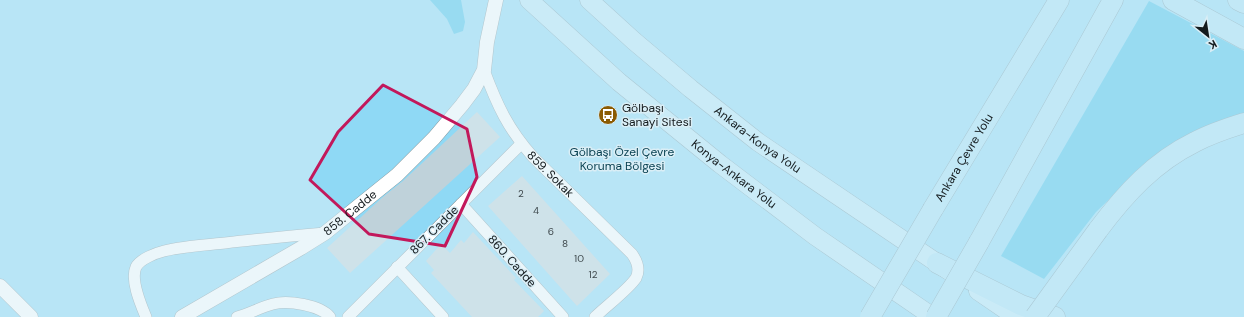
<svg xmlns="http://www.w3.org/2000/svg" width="1244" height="317" font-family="'DM Sans',sans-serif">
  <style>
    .green { fill: #8fd9f5 }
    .forest { fill: #47c4ec }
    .building { fill: #bfd2da }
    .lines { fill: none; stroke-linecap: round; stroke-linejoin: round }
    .minor-casing { stroke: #83959c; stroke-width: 12 }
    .tertiary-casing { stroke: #83959c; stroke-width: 15 }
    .trunk-casing { stroke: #729bab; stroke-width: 19 }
    .motorway-casing { stroke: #729bab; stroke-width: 21 }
    .minor { stroke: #fff; stroke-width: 11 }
    .tertiary { stroke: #fff; stroke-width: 14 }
    .trunk { stroke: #b6e6f8; stroke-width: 18 }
    .motorway { stroke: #a4e0f7; stroke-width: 20 }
    .motorway-bridge-casing { stroke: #729bab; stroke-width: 21; stroke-linecap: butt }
    .motorway-bridge { stroke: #a4e0f7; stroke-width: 20 }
    .marked { fill: none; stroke: #c2185b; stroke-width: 3; stroke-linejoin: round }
    .labels { text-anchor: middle; stroke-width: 3; stroke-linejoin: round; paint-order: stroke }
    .number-label { font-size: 10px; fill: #3f494d }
    .poi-label { font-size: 12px; fill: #141b1e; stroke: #daeef6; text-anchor: start }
    .street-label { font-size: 12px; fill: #141b1e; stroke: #daeef6 }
    .park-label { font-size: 12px; fill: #053e4f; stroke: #daeef6 }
  </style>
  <rect width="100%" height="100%" fill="#daeef6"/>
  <path class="green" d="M0,0H1244V317H0Z"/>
  <path class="forest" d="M430,0H461L465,22L463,31L454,34L447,19Z
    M1149,1L1244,51V117L1148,162L1096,212L1044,279L1001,256Z"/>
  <path class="building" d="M477,112L500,137L350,273L327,248L383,197L403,181Z
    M522,176L610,274L577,306L488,206Z
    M473,232L516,278L514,280L544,311L538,317H472L431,273L434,270L426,261L441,244L450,253L461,240L464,243Z"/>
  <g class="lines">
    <g class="minor-casing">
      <g id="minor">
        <path id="s1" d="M484,70C497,105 508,129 533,157L632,254C637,261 640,270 636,278C629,289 605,307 595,317"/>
        <path d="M461,204L563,317"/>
        <path d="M397,267L443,317"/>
        <path d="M146,317C141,305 130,280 136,267C140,259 156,253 164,251C184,246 205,245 225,243C258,239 291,236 325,233"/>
        <path d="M237,317C249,314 261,307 273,304C288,300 320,305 330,317"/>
        <path d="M348,317L521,144"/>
      </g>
    </g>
    <g class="tertiary-casing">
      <g id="tertiary">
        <path d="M0,286L31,317"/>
        <path id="s2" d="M182,317L301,248L325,233L397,175L434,138L462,105L474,89L484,70L487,42L496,0"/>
      </g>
    </g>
    <g class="trunk-casing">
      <g id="trunk">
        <path id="s3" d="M529,0L619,82L720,164L815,236L933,317"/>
        <path id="s4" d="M589,0L634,41L691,89L758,142L949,271"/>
        <path d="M978,291L1016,317"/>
      </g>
    </g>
    <g class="motorway-casing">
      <g id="motorway">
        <path d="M1173,0L1244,39"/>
        <path d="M1238,0L1244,3"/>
        <path id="s5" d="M933,209L1059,0"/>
        <path d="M1098,230C1125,194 1154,162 1195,142C1210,134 1228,128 1244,123"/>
        <path d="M979,242L1113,0"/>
        <path d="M937,263L1021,305L1055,317"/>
      </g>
    </g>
    <use href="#minor" class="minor"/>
    <use href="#tertiary" class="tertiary"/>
    <use href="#trunk" class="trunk"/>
    <use href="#motorway" class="motorway"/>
    <g class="motorway-bridge-casing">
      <path id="motorway-bridge" d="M870,317L933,209
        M936,317L979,242
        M1035,317L1098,230"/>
    </g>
    <use href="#motorway-bridge" class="motorway-bridge"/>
  </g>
  <path d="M0 0H1244V317H0ZM383,85L467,129L477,177L445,246L369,234L310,180L338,132Z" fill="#daeef6" fill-opacity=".55" fill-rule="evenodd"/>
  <path class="marked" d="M383,85L467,129L477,177L445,246L369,234L310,180L338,132Z"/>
  <defs>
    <g id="bus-disc" transform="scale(1)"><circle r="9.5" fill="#8b5b02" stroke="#daeef6"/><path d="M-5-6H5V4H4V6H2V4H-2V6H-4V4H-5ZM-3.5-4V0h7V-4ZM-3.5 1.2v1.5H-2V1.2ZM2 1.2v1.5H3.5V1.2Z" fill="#fff"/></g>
  </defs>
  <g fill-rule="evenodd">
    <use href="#bus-disc" x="608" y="115"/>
  </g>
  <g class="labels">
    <g class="number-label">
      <text x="521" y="197">2</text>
      <text x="536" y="214">4</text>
      <text x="551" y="235">6</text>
      <text x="565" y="247">8</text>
      <text x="579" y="262">10</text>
      <text x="593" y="278">12</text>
    </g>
    <g class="poi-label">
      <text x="622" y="112">Gölbaşı<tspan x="622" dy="14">Sanayi Sitesi</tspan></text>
    </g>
    <g class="street-label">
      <text dy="4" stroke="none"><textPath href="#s4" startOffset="219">Ankara-Konya Yolu</textPath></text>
      <text dy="4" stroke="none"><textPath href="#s5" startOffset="60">Ankara Çevre Yolu</textPath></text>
      <text dy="4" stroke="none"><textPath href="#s1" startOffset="125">859. Sokak</textPath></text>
      <text dy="4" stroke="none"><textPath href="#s3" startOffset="269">Konya-Ankara Yolu</textPath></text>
      <text dy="4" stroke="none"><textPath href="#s2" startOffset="198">858. Cadde</textPath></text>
      <text transform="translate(434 230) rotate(-45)" y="4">867. Cadde</text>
      <text transform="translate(512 261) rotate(48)" y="4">860. Cadde</text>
    </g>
    <g class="park-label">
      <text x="622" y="156">Gölbaşı Özel Çevre<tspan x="622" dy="14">Koruma Bölgesi</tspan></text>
    </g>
  </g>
  <g transform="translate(1208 36) rotate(150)" stroke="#daeef6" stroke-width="3" paint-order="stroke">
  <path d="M0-3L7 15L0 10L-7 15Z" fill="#141b1e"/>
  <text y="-6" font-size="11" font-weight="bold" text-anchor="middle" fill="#141b1e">K</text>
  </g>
</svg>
